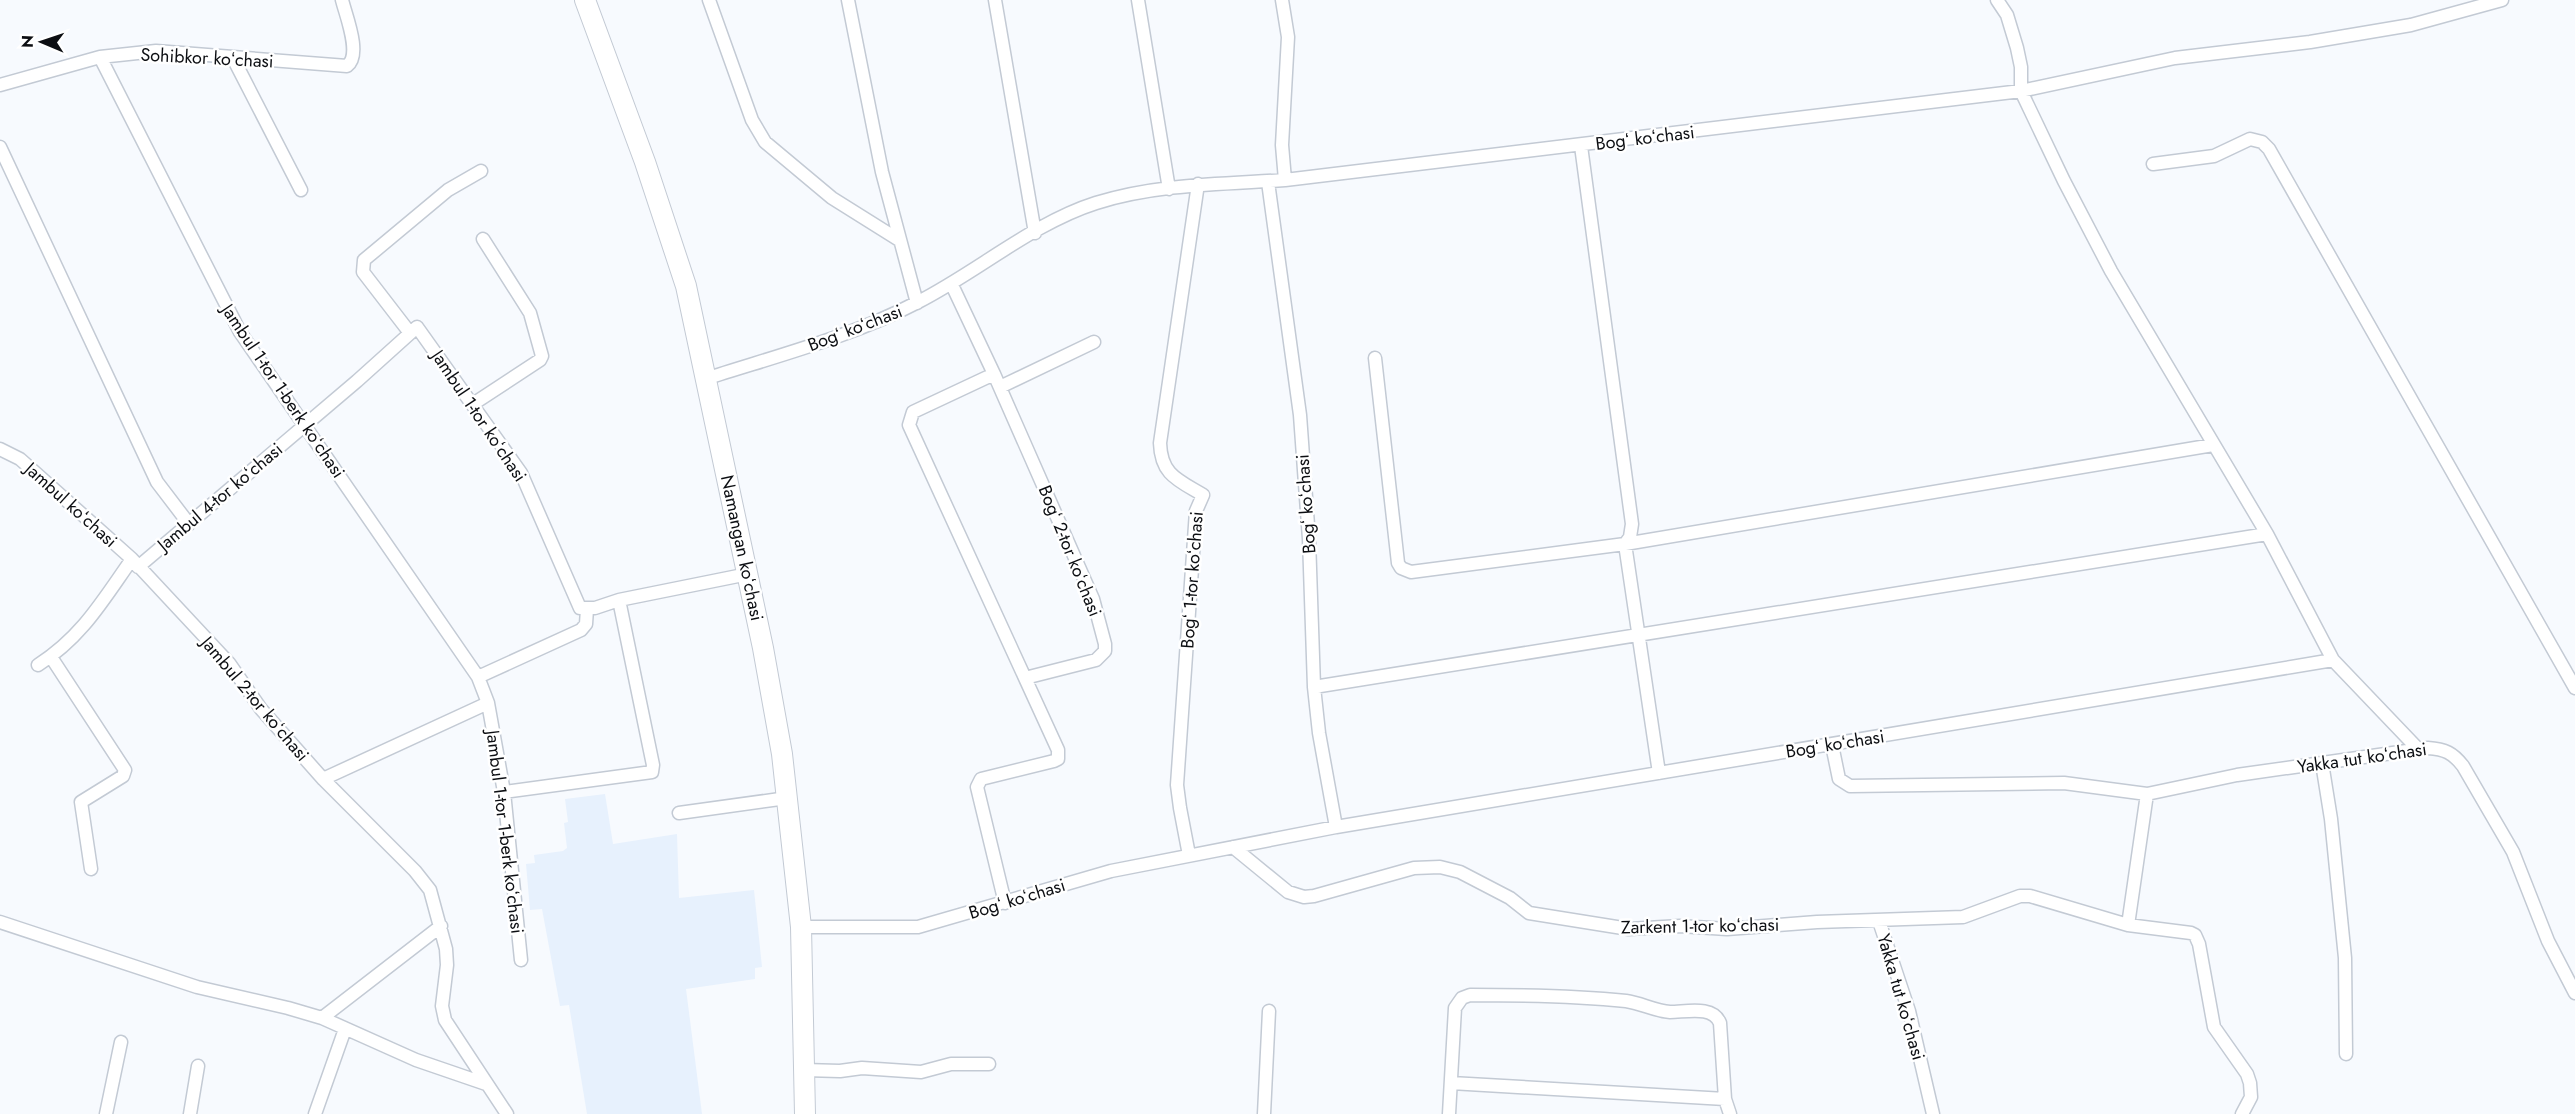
<svg xmlns="http://www.w3.org/2000/svg" width="2575" height="1114" font-family="Jost,sans-serif">
  <style>
    .built { fill: #e7f1fd }
    .lines { fill: none; stroke-linecap: round; stroke-linejoin: round }
    .minor-casing { stroke: #c3cad4; stroke-width: 15 }
    .primary-casing { stroke: #c3cad4; stroke-width: 22 }
    .minor { stroke: #fff; stroke-width: 12 }
    .primary { stroke: #fff; stroke-width: 20 }
    .labels { text-anchor: middle; stroke-width: 5; stroke-linejoin: round; paint-order: stroke }
    .street-label { font-size: 18px; fill: #0c0e12; stroke: #fff }
  </style>
  <rect width="100%" height="100%" fill="#f7fafe"/>
  <path class="built" d="M605,794L613,844L677,834L679,898L754,890L762,967L755,968V979L686,989L702,1114H587L569,1005L560,1006L542,909L530,910L526,864L535,863L534,855L563,851L567,848L564,823L568,822L565,799Z"/>
  <g class="lines">
    <g class="minor-casing">
      <path id="minor" d="M709,0L752,120L765,142L832,198L899,240
        M848,0L882,172L917,303
        M995,0L1035,233
        M1138,0L1169,189
        M1282,0L1288,37L1282,145L1285,180
        M1997,0L2007,15L2017,48L2021,67V91L2064,181L2111,271L2267,534L2333,660L2419,750
        M100,57L240,332L478,677L488,703L504,792L521,960
        M233,58L301,190
        M0,85L100,57L156,51L347,66C362,55 346,16 342,0
        M1581,146L1632,524L1630,537L1625,544L1659,773
        M0,147L157,482L189,524
        M2153,164L2214,156L2250,139L2262,142L2269,149L2575,688
        M1268,182L1300,415L1309,539L1314,687L1319,733L1336,827
        M952,285L994,374L1093,599L1105,644V651L1096,660L1025,678
        M410,333L363,272L364,260L448,190L481,171
        M1375,358L1398,563L1401,568L1411,572L1625,544L2213,445
        M994,374L913,412L909,425L1058,750V759L1054,761L981,779L977,787L1005,903
        M705,379C776,356 851,337 918,302C977,272 1033,223 1096,203C1156,184 1223,184 1285,180L2021,91L2175,58L2310,42L2411,25L2502,0
        M1000,387L1094,342
        M473,404L540,360L542,356L530,313L483,239
        M0,449L20,459L132,559L229,663L261,709L323,779L415,871L430,890L446,949L447,965L442,1006L445,1020L507,1114
        M138,567L357,381L417,327L521,473L580,608H595L619,600L748,574
        M51,657L125,770L123,776L81,802L91,869
        M38,665C82,637 103,600 132,559
        M478,677L581,630L586,624L587,609
        M1314,687L2267,534
        M1832,745L1839,779L1850,786L2064,783L2147,794L2237,775L2428,748C2445,749 2453,753 2463,766L2513,852L2548,941L2575,993
        M2322,763L2331,819L2345,958L2346,1054
        M323,779L488,703
        M504,792L652,772L653,765L619,600
        M679,813L787,798
        M1233,847L1288,892L1304,897L1314,896L1414,868L1440,867L1460,872L1510,898L1529,913L1629,929L1680,926L1727,929L1817,922L1963,917L2020,896H2030L2128,925L2191,933L2195,935L2199,944L2214,1027L2247,1074L2250,1083L2251,1097L2242,1114
        M1189,855L1180,808L1177,785L1196,511L1203,495C1178,480 1161,475 1160,443L1198,184
        M1879,921L1909,1011L1933,1114
        M0,922L197,987L288,1008L322,1018L441,926
        M2128,925L2147,794
        M801,927H918L1111,871L1336,827L2333,660
        M322,1018L416,1060L486,1084
        M804,1070L840,1071L862,1068L921,1072L951,1064H989
        M1725,1099L1730,1114
        M106,1114L121,1042
        M190,1114L198,1066
        M315,1114L345,1029
        M1264,1114L1269,1011
        M1449,1114L1455,1008L1462,998L1470,995C1522,995 1575,996 1626,1001C1641,1003 1655,1011 1670,1012C1686,1012 1713,1005 1720,1023L1725,1099L1451,1083"/>
    </g>
    <g class="primary-casing">
      <path id="primary" d="M585,0L645,162L686,286L763,648L782,754L801,927L805,1114"/>
    </g>
    <use href="#minor" class="minor"/>
    <use href="#primary" class="primary"/>
  </g>
  <g class="labels">
    <g class="street-label">
      <text transform="translate(207 58) rotate(3)" y="6">Sohibkor koʻchasi</text>
      <text transform="translate(1645 138) rotate(-7)" y="6">Bogʻ koʻchasi</text>
      <text transform="translate(855 328) rotate(-21)" y="6">Bogʻ koʻchasi</text>
      <text transform="translate(283 391) rotate(56)" y="6">Jambul 1-tor 1-berk koʻchasi</text>
      <text transform="translate(479 416) rotate(56)" y="6">Jambul 1-tor koʻchasi</text>
      <text transform="translate(220 497) rotate(-40)" y="6">Jambul 4-tor koʻchasi</text>
      <text transform="translate(1306 504) rotate(-94)" y="6">Bogʻ koʻchasi</text>
      <text transform="translate(71 505) rotate(42)" y="6">Jambul koʻchasi</text>
      <text transform="translate(742 548) rotate(78)" y="6">Namangan koʻchasi</text>
      <text transform="translate(1070 551) rotate(68)" y="6">Bogʻ 2-tor koʻchasi</text>
      <text transform="translate(1192 580) rotate(-86)" y="6">Bogʻ 1-tor koʻchasi</text>
      <text transform="translate(255 699) rotate(50)" y="6">Jambul 2-tor koʻchasi</text>
      <text transform="translate(1835 744) rotate(-9)" y="6">Bogʻ koʻchasi</text>
      <text transform="translate(2362 758) rotate(-8)" y="6">Yakka tut koʻchasi</text>
      <text transform="translate(505 832) rotate(83)" y="6">Jambul 1-tor 1-berk koʻchasi</text>
      <text transform="translate(1017 899) rotate(-17)" y="6">Bogʻ koʻchasi</text>
      <text transform="translate(1700 926) rotate(-1)" y="6">Zarkent 1-tor koʻchasi</text>
      <text transform="translate(1901 997) rotate(74)" y="6">Yakka tut koʻchasi</text>
    </g>
  </g>
  <g transform="translate(42 42) rotate(272)" stroke="#ffffff" stroke-width="4.5" paint-order="stroke">
  <path d="M0-4.5L10 22L0 15L-10 22Z" fill="#0c0e12"/>
  <text y="-9" font-size="16" font-weight="bold" text-anchor="middle" fill="#0c0e12">N</text>
  </g>
</svg>
